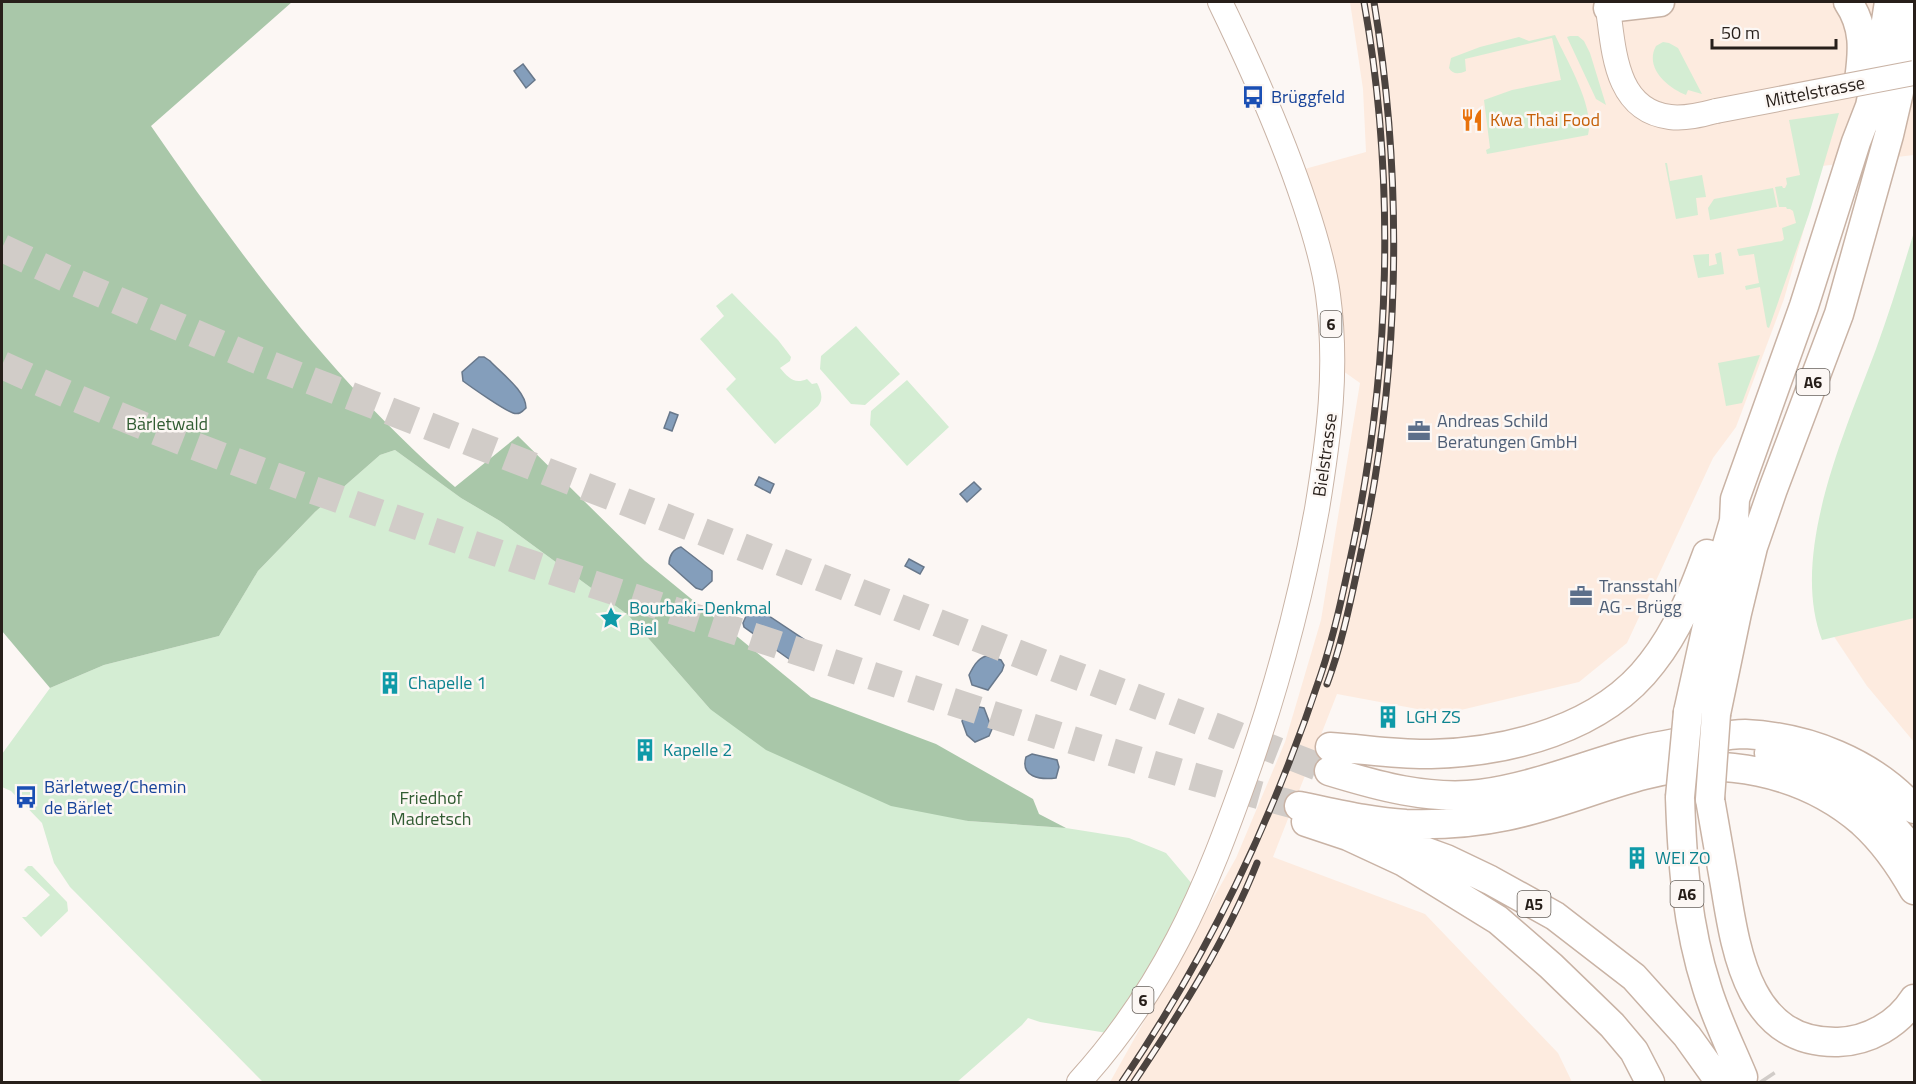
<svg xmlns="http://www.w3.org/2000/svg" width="1916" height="1084" font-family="'Titillium Web',sans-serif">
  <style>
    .built { fill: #fdebdf }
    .green { fill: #d4edd3 }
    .forest { fill: #a9c7a9 }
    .water { fill: #849ebb; stroke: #68788b; stroke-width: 1.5 }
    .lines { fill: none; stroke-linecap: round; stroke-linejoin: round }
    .highway-tunnel { stroke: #d1ccc8; stroke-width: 28; stroke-dasharray: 28 14; stroke-linecap: butt }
    .major-casing { stroke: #c9b3a5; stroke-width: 26 }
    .highway-casing { stroke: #c9b3a5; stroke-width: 31 }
    .major { stroke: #fff; stroke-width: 24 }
    .highway { stroke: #fff; stroke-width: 28 }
    .rail-casing { stroke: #4b433f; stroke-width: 7 }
    .rail { stroke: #fcf7f4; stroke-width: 4.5; stroke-dasharray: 14; stroke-linecap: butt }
    .major-bridge-casing { stroke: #c9b3a5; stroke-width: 26; stroke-linecap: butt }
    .highway-bridge-casing { stroke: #c9b3a5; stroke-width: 31; stroke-linecap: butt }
    .major-bridge { stroke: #fff; stroke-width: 24 }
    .highway-bridge { stroke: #fff; stroke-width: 28 }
    .labels { text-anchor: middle; stroke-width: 5; stroke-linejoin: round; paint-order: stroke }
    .shield { fill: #fcf7f4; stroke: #67605b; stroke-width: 1.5 }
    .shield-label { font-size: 16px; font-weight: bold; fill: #271f1a }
    .street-label { font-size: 18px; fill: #271f1a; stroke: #fcf7f4 }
    .transit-label { font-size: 18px; fill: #164399; stroke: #fcf7f4; text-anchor: start }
    .food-label { font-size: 18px; fill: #c56008; stroke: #fcf7f4; text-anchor: start }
    .service-label { font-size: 18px; fill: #4e5e75; stroke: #fcf7f4; text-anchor: start }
    .park-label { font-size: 18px; fill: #315c32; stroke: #fcf7f4 }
    .culture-label { font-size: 18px; fill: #0d838f; stroke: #fcf7f4; text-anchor: start }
  </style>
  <rect width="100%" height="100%" fill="#fcf7f4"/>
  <path class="built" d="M1350,2H1914V155L1822,166L1784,299L1736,427L1713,458L1627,643L1579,682L1444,714L1337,694L1273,857L1425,914L1558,1053L1572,1082H1110L1236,858L1285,742L1321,620L1360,383L1343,371L1336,269L1301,170L1366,152L1363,89Z
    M1914,609V742L1867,686L1829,629Z"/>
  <path class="green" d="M1555,35C1567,61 1595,107 1588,135L1487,154L1486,150L1490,148L1484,100L1512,90L1561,80L1552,38L1465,59L1466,71C1459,74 1453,75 1449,68L1451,58L1480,47L1519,37L1529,41Z
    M1570,36H1578L1584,41L1590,53L1606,105L1596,99L1567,37Z
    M1663,42L1669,43L1678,48L1702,94L1688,90L1686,95C1668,88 1644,68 1656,46Z
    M1839,113L1809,214L1769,328L1767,327L1760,287L1746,290L1745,286L1759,283L1754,254L1739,256L1737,249L1782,241L1784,239L1782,228L1796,223L1793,211L1790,209H1787L1786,207H1779L1775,187L1782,186L1783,188H1785L1787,184L1786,178L1800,175L1789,120Z
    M1665,163H1667L1670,181L1702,175L1706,197L1696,198L1698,215L1676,219Z
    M1773,188L1777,207L1710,220L1708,208L1714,199Z
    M1914,232V618L1822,640C1789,554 1845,432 1876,349C1890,311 1902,271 1914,232Z
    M1721,252L1724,274L1698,278L1693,255L1709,254V266L1717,264L1715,254Z
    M732,293L778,340L791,357L790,361L780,368C788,377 794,385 807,379L812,384L817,383C821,390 824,399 818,406L775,444L726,389L736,379L700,339L724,316L716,306Z
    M856,326L900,374L865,405L851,404L820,369L821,356Z
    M1760,355L1742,403L1726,406L1718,363Z
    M907,380L949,427L907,466L870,425L871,411Z
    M395,450L461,498L500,521L628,615L710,709L968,821L1066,828L1129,838L1166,853L1198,891L1107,1033L1040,1022L1028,1018L1022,1025L957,1082H263L70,887L54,863L42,823L11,791L2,787V754L50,688L104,665L219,636L258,571L315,512L380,455Z
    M28,866H32L67,902L68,911L41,937L22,917H26L50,895L24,870Z"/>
  <path class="forest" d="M2,2H292L151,126C240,255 335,384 455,487L518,436L645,561L811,697L936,744L1033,799L1039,814L1066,828L968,821L891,806L766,750L710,709L628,615L500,521L461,498L395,450L380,455L315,512L258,571L219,636L104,665L50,688L2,631Z"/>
  <path class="water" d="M523,64L535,80L526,88L514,71Z
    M479,357H484L490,361C501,373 526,391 526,408C522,412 519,415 513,413C504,410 471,387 463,381L462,372Z
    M670,412L678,415L672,431L664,428Z
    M759,477L774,484L770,493L755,485Z
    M974,482L981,489L967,502L960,494Z
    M681,547L712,571V581L702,590L696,588L669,564C669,556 673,549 681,547Z
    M909,559L924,567L920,574L905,566Z
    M757,608L808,642C809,651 805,661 796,664L744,627L743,623L747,614Z
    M986,656L1001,660L1004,665L1002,671L988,690L972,685L969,675C973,667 977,659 986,656Z
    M979,707L984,708L992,729L989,736L975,742L967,735L962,721L967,711Z
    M1032,754L1057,760L1059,767L1056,778C1040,780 1020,777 1026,757Z"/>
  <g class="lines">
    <path class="highway-tunnel" d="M2,248L72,281L255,359L1050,666L1221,729L1329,771
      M2,365C223,467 456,539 687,615C890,681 1093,751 1299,806
      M1762,1079L1764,1082"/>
    <g class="major-casing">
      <path id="major" d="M1607,2C1614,46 1613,110 1670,117C1685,119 1701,115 1716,111
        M1079,1082C1118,1039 1151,991 1178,939C1207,884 1228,826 1249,767C1278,683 1301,597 1317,509C1329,436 1338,369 1328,295C1324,264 1315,235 1305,205C1282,135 1252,68 1220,2"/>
    </g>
    <g class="highway-casing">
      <path id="highway" d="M1848,2C1865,27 1863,51 1859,80
        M1608,8L1660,2
        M1688,712L1719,572L1734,521L1735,499L1804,306L1856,142L1870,106L1881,53L1889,2
        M1716,714L1737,613L1753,547L1773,489L1839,314L1889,135L1899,92L1913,2
        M1330,747C1363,749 1398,755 1431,754C1509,752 1602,729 1652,663C1678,630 1693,592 1707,554
        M1769,753C1829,769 1877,803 1914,852
        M1329,771C1378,786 1428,800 1480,794C1534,787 1585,765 1637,751C1660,745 1681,742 1704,739C1717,737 1731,734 1745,734C1808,737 1872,762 1914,809
        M1680,797C1682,861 1687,926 1707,988C1716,1018 1731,1048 1743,1077
        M1710,799C1715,828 1720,856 1725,885C1736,953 1749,1044 1838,1042C1869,1041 1898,1024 1914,999
        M1299,806C1334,813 1370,822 1406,824C1439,825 1473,823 1506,816C1553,807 1598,787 1644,775C1719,755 1803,771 1862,822C1883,841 1900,865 1914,890
        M1306,822L1348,836L1404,862L1498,920L1551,966L1612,1025L1634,1051L1650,1082
        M1366,830L1446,859L1490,880L1555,916L1634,977L1687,1036L1717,1078"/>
    </g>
    <use href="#major" class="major"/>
    <use href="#highway" class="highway"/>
    <g class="rail-casing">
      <path id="rail" d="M1327,684C1342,644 1351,599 1360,557C1400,375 1404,185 1374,2
        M1122,1082C1209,954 1272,821 1321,674C1335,632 1344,588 1353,546C1390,368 1396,181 1364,2
        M1134,1082C1180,1013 1226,941 1257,863"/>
    </g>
    <use href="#rail" class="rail"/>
    <g class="major-bridge-casing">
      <path id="major-bridge" d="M1716,111L1914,73"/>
    </g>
    <g class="highway-bridge-casing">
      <path id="highway-bridge" d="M1680,797L1688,712
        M1710,799L1716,714"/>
    </g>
    <use href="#major-bridge" class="major-bridge"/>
    <use href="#highway-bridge" class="highway-bridge"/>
  </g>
  <defs>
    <g id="bus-bare" transform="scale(1.8)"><path d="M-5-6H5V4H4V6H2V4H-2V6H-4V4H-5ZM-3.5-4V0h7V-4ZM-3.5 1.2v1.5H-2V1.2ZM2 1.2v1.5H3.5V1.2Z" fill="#1a4fb4" stroke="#fcf7f4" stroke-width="2.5" paint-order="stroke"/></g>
    <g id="restaurant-bare" transform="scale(1.8)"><path d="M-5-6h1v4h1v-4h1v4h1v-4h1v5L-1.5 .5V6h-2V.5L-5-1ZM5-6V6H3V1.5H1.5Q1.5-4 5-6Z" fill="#e8710a" stroke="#fcf7f4" stroke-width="2.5" paint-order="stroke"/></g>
    <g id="office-bare" transform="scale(1.8)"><path d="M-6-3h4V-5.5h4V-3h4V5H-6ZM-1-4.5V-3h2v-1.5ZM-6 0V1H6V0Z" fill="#5c6f8a" stroke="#fcf7f4" stroke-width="2.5" paint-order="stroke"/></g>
    <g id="sight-bare" transform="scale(1.8)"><path d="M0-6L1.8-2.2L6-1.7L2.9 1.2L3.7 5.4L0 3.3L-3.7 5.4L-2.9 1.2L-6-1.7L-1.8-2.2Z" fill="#0f9aa8" stroke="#fcf7f4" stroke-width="2.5" paint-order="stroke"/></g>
    <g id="building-bare" transform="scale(1.8)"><path d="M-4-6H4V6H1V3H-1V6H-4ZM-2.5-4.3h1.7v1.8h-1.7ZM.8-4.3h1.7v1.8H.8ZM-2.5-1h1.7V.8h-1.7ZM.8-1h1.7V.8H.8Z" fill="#0f9aa8" stroke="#fcf7f4" stroke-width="2.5" paint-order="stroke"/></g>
  </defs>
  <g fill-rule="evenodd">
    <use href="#bus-bare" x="1253" y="97"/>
    <use href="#restaurant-bare" x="1472" y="120"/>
    <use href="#office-bare" x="1419" y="431"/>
    <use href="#office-bare" x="1581" y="596"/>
    <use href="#sight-bare" x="611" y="618"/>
    <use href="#building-bare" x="390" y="683"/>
    <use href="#building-bare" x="1388" y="717"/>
    <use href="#building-bare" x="645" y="750"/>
    <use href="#bus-bare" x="26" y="797"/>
    <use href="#building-bare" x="1637" y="858"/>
  </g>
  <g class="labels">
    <g class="shield">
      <rect x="1320.5" y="311" width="21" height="26" rx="4.5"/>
      <rect x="1796.5" y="369" width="33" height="26" rx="4.5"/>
      <rect x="1670.5" y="881" width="33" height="26" rx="4.5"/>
      <rect x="1517.5" y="891" width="33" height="26" rx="4.5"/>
      <rect x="1132.5" y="987" width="21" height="26" rx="4.5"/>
    </g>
    <g class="shield-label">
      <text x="1331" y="330">6</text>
      <text x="1813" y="388">A6</text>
      <text x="1687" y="900">A6</text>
      <text x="1534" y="910">A5</text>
      <text x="1143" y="1006">6</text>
    </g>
    <g class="street-label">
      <text transform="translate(1815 92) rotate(-11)" y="6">Mittelstrasse</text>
      <text transform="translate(1325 455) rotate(-82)" y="6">Bielstrasse</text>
    </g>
    <g class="transit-label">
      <text x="1271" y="103">Brüggfeld</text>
      <text x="44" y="793">Bärletweg/Chemin<tspan x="44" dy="21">de Bärlet</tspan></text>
    </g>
    <g class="food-label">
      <text x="1490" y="126">Kwa Thai Food</text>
    </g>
    <g class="service-label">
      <text x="1437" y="427">Andreas Schild<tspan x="1437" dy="21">Beratungen GmbH</tspan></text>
      <text x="1599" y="592">Transstahl<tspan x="1599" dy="21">AG - Brügg</tspan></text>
    </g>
    <g class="park-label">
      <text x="167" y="430">Bärletwald</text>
      <text x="431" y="804">Friedhof<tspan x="431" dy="21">Madretsch</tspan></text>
    </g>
    <g class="culture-label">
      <text x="629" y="614">Bourbaki-Denkmal<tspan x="629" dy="21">Biel</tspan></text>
      <text x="408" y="689">Chapelle 1</text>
      <text x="1406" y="723">LGH ZS</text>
      <text x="663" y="756">Kapelle 2</text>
      <text x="1655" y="864">WEI ZO</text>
    </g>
  </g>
  <rect width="1916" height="1084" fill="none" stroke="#271f1a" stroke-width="6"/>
  <path d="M1712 39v9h124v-9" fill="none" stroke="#271f1a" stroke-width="3"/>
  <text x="1721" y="39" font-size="18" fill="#271f1a" stroke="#fcf7f4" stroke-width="4.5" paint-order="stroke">50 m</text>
</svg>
